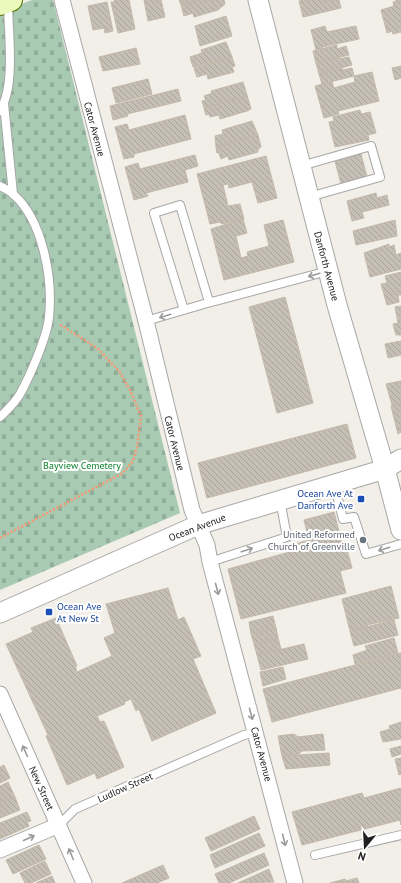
<svg xmlns="http://www.w3.org/2000/svg" width="401" height="883" font-family="'PT Sans',sans-serif">
  <style>
    .cemetery { fill: url(#cemetery-stones) }
    .building { fill: url(#building-back-hatch); stroke: #c3b9a9 }
    .lines { fill: none; stroke-linecap: round; stroke-linejoin: round }
    .service-casing { stroke: #a7a7a7; stroke-width: 10 }
    .minor-casing { stroke: #a7a7a7; stroke-width: 17 }
    .tertiary-casing { stroke: #a7a7a7; stroke-width: 21 }
    .secondary-casing { stroke: #587905; stroke-width: 24 }
    .path { stroke: #f99770; stroke-width: 2.5; stroke-dasharray: 2 2; stroke-linecap: butt }
    .service { stroke: #fff; stroke-width: 8 }
    .minor { stroke: #fff; stroke-width: 15 }
    .tertiary { stroke: #fff; stroke-width: 19 }
    .secondary { stroke: #ebf9bc; stroke-width: 22 }
    .oneway { stroke: #9b9b9b }
    .transit-dot { fill: #1a4fb4; stroke: #fff; stroke-width: 1.5 }
    .worship-dot { fill: #6b7280; stroke: #fff; stroke-width: 1.5 }
    .labels { text-anchor: middle; stroke-width: 4; stroke-linejoin: round; paint-order: stroke }
    .street-label { font-size: 10px; fill: #202020; stroke: #fff }
    .park-label { font-size: 10px; fill: #0c812b; stroke: #fff }
    .transit-label { font-size: 10px; fill: #164399; stroke: #fff; text-anchor: end }
    .worship-label { font-size: 10px; fill: #5b616d; stroke: #fff; text-anchor: end }
  </style>
  <defs>
    <pattern id="cemetery-stones" width="16" height="16" patternUnits="userSpaceOnUse"><rect width="16" height="16" fill="#a8cab3"/><path d="M2 7V4a2 2 0 0 1 4 0v3zM10 15v-3a2 2 0 0 1 4 0v3z" fill="#90ad9a"/></pattern>
    <pattern id="building-back-hatch" width="6" height="6" patternUnits="userSpaceOnUse"><rect width="6" height="6" fill="#c6bfb6"/><path d="M-1 5l2 2M0 0l6 6M5-1l2 2" fill="none" stroke="#aaa49c"/></pattern>
  </defs>
  <rect width="100%" height="100%" fill="#f1efe7"/>
  <path class="cemetery" d="M32,0H53L180,513L0,590V12Z"/>
  <path class="building" d="M114,0H129L135,29L118,33L111,2H115Z
    M144,0H161L165,17L148,21Z
    M179,0H199L181,5Z
    M198,0H224L225,4L218,10L194,17L193,13L184,16L181,5Z
    M304,0H339L341,8L303,17L299,1Z
    M398,0H401V32L393,34L392,31L387,33L381,10L394,6L393,2Z
    M107,2L113,31L105,33L104,28L93,30L88,6Z
    M226,16L232,36L200,46L195,26Z
    M325,26L327,32L356,26L359,39L322,47L323,48L316,50L311,30Z
    M226,42L232,57L193,67L190,57L202,53L201,50Z
    M337,45V49L346,46L349,55L316,63L313,51Z
    M136,48L140,64L103,71L99,57Z
    M232,57L235,66L232,67L234,72L208,79L207,74L197,77L194,68Z
    M339,57V59L349,57L352,65L319,74L316,63Z
    M401,66V78L395,80L392,68Z
    M342,68V70L352,68L354,76L322,84L319,74Z
    M372,72L379,101L338,111L339,114L324,118L315,86L332,82L334,88L355,82L354,76Z
    M148,79L152,94L116,103L112,88Z
    M243,82L247,95L204,108L202,101L206,100L204,96L212,93L211,91Z
    M178,89L181,101L127,114L128,116L113,120L110,106Z
    M247,95L251,109L247,111L220,119L219,115L210,117L209,114L206,115L204,108Z
    M360,110L361,114L370,112L376,133L368,135L369,140L335,147L329,122L334,121L333,117Z
    M185,115L191,139L134,154V157L124,159L115,127L127,124L129,130Z
    M252,121L258,135L216,147L215,136L223,134L222,130Z
    M258,135L261,147L258,149V152L229,160L228,156L221,159L219,153H217L216,147Z
    M361,154L367,177L341,184L335,161Z
    M195,155L198,166L185,170L188,182L146,193L148,196L134,200L125,167L138,163L140,169Z
    M266,156L277,198L258,203L252,182L229,188L228,184L223,185L228,206L240,204L244,219L222,224L220,222L210,224L197,174Z
    M376,193L377,198L387,195L389,205L362,212L364,218L352,221L347,201Z
    M243,219L247,233L236,236L241,258L248,256L247,252L269,246L264,225L283,220L294,262L224,280L211,229Z
    M395,220L397,236L356,245L353,231Z
    M389,244V247L394,245L396,255L401,253V269L370,277L364,253Z
    M401,272V295H398L399,302L387,305L381,284L387,283L385,276Z
    M285,297L313,403L277,413L249,307Z
    M401,306V323H398L395,307Z
    M398,323H401V335H396L393,324Z
    M401,341V355L388,358L385,344Z
    M401,381V403L392,405L386,384Z
    M401,403V432L398,434L391,406Z
    M347,424L356,458L207,498L198,463Z
    M334,512L343,547L346,546L352,568L340,571L346,593L241,619L228,569L297,550L295,544L309,540L304,520Z
    M391,586L399,618L367,625L368,627L350,631L342,599Z
    M168,588L178,620L184,617L201,656L193,659L216,713L152,741L139,709L136,711L131,699L124,702L125,704L97,716L100,722L104,721L124,767L97,779L95,773L67,785L46,736L48,735L6,644L33,632L31,628L56,618L77,666H75L77,672L112,656L104,638L115,633L106,604Z
    M273,616L276,628L251,634L249,622Z
    M394,620L398,635L354,646L350,631Z
    M276,628L278,638L254,644L251,634Z
    M278,638L281,649L257,655L254,644Z
    M394,638L398,653L355,664L353,655L367,650L365,646Z
    M304,644L308,659L261,670L257,655Z
    M401,653V688L272,722L263,689Z
    M283,667L286,679L263,686L260,672Z
    M401,722V739L383,742L380,732L390,729L389,726Z
    M294,734L298,737L323,734L325,750L302,751L299,754L282,756L278,736Z
    M401,746V754L392,757L390,749Z
    M329,753L330,765L286,769L282,756Z
    M401,758V774L399,775L395,759Z
    M4,765L10,778L0,783V767Z
    M8,782L15,797L0,803V786Z
    M401,788V825L400,820L302,845L292,812L362,793L364,798Z
    M15,797L20,810L0,818V803Z
    M27,812L31,821L27,822L29,826L0,839V823Z
    M254,816L260,829L211,851L205,838Z
    M259,833L265,846L215,868L210,855Z
    M39,845L46,859L13,874L6,860Z
    M264,853L269,865L229,883H219L215,874Z
    M45,861L51,874L31,883H25L20,873Z
    M163,865L169,878L157,883H122Z
    M269,869L274,882L238,883Z
    M52,876L55,883H36Z
    M357,878L359,883H330L345,879L346,881Z"/>
  <g class="lines">
    <g class="service-casing">
      <path id="service" d="M4,104L13,194
        M0,111C16,85 8,32 8,2
        M301,166L371,146L380,177L309,197
        M0,186C4,188 10,191 13,194C43,220 53,279 49,317C47,337 30,376 20,394C15,403 7,410 0,417
        M184,310L154,213L180,205L209,302
        M146,321L204,304L328,271
        M334,484L343,519L354,517L366,554L401,544
        M210,562L287,537L280,500
        M59,825L75,809L244,735L257,732
        M315,855L401,835"/>
    </g>
    <g class="minor-casing">
      <path id="minor" d="M62,0L146,321L192,510L207,545L210,562L295,883
        M0,694L84,883
        M0,850L59,825"/>
    </g>
    <g class="tertiary-casing">
      <path id="tertiary" d="M258,0L337,305L385,469L401,530
        M0,613L198,525L385,469L401,459"/>
    </g>
    <g class="secondary-casing">
      <path id="secondary" d="M0,4L11,0"/>
    </g>
    <path class="path" d="M0,538L123,473L133,461L137,447L141,416L130,390L119,371L97,348L59,324"/>
    <use href="#service" class="service"/>
    <use href="#minor" class="minor"/>
    <use href="#tertiary" class="tertiary"/>
    <use href="#secondary" class="secondary"/>
  </g>
  <defs><path id="oneway-shaft" d="M-6 0H5M1.5-3L5.5 0L1.5 3" fill="none" stroke-width="1.6" stroke-linecap="round" stroke-linejoin="round"/></defs>
  <g class="oneway">
    <use href="#oneway-shaft" transform="translate(314 275) rotate(164)"/>
    <use href="#oneway-shaft" transform="translate(165 316) rotate(163)"/>
    <use href="#oneway-shaft" transform="translate(384 549) rotate(163)"/>
    <use href="#oneway-shaft" transform="translate(247 550) rotate(-18)"/>
    <use href="#oneway-shaft" transform="translate(217 589) rotate(75)"/>
    <use href="#oneway-shaft" transform="translate(251 714) rotate(75)"/>
    <use href="#oneway-shaft" transform="translate(25 751) rotate(-114)"/>
    <use href="#oneway-shaft" transform="translate(29 838) rotate(-24)"/>
    <use href="#oneway-shaft" transform="translate(284 840) rotate(76)"/>
    <use href="#oneway-shaft" transform="translate(71 854) rotate(-113)"/>
  </g>
  <g class="transit-dot">
    <rect x="357" y="495" width="8" height="8" rx="2"/>
    <rect x="45" y="608" width="8" height="8" rx="2"/>
  </g>
  <circle class="worship-dot" cx="363" cy="540" r="4"/>
  <g class="labels">
    <g class="street-label">
      <text transform="translate(95 129) rotate(75)" y="4">Cator Avenue</text>
      <text transform="translate(327 266) rotate(75)" y="4">Danforth Avenue</text>
      <text transform="translate(175 443) rotate(76)" y="4">Cator Avenue</text>
      <text transform="translate(197 527) rotate(-21)" y="4">Ocean Avenue</text>
      <text transform="translate(262 754) rotate(75)" y="4">Cator Avenue</text>
      <text transform="translate(125 787) rotate(-24)" y="4">Ludlow Street</text>
      <text transform="translate(42 788) rotate(66)" y="4">New Street</text>
    </g>
    <g class="park-label">
      <text x="82" y="469">Bayview Cemetery</text>
    </g>
    <g class="transit-label">
      <text x="353" y="497">Ocean Ave At<tspan x="353" dy="12">Danforth Ave</tspan></text>
      <text x="57" y="610" text-anchor="start">Ocean Ave<tspan x="57" dy="12">At New St</tspan></text>
    </g>
    <g class="worship-label">
      <text x="355" y="538">United Reformed<tspan x="355" dy="12">Church of Greenville</tspan></text>
    </g>
  </g>
  <g transform="translate(365 847) rotate(198)" stroke="#ffffff" stroke-width="3" paint-order="stroke">
  <path d="M0-3L7 15L0 10L-7 15Z" fill="#202020"/>
  <text y="-6" font-size="11" font-weight="bold" text-anchor="middle" fill="#202020">N</text>
  </g>
</svg>
